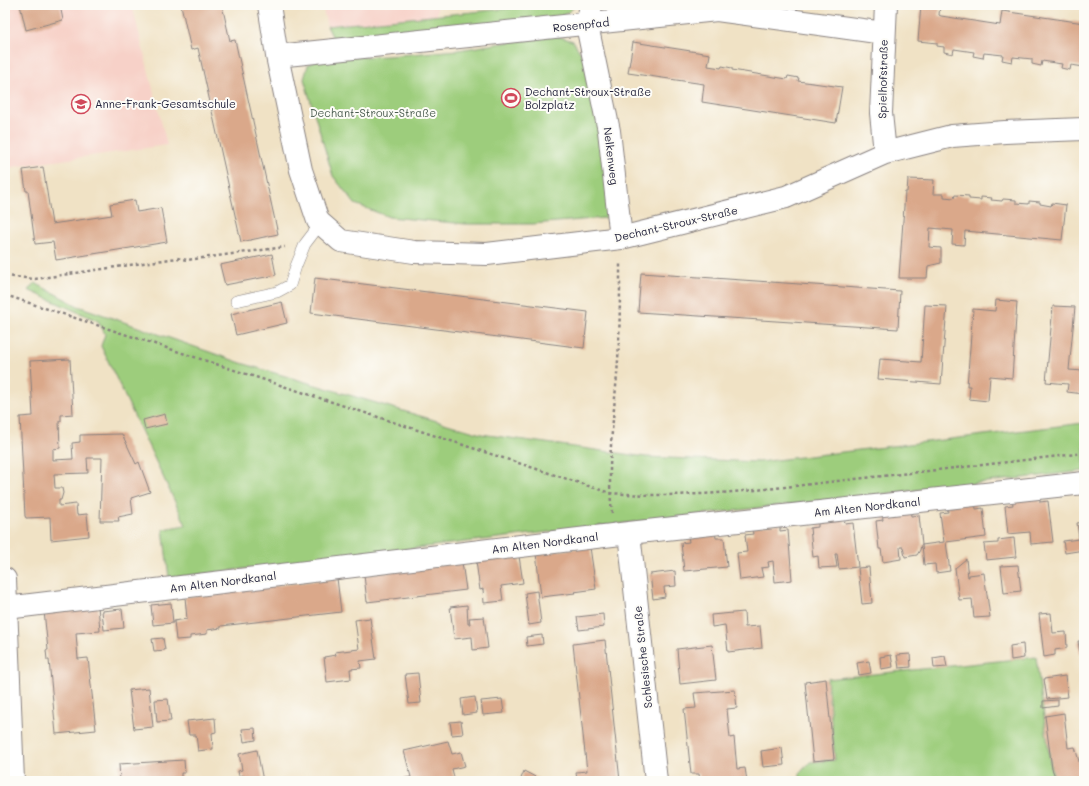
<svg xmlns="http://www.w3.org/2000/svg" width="1089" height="786" font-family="Mali,sans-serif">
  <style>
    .built { fill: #f7d1c8 }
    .green { fill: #9dcd7c; stroke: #60785c }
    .building { fill: #daa88a }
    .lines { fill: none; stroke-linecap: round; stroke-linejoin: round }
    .service-casing { stroke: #898280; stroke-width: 12 }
    .minor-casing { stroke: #898280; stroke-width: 24 }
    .path { stroke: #898280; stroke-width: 2.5; stroke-dasharray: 3 3; stroke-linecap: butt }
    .service { stroke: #fff; stroke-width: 11 }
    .minor { stroke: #fff; stroke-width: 22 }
    .labels { text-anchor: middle; stroke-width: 4; stroke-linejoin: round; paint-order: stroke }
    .street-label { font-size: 11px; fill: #22223b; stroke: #fdfcf7 }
    .poi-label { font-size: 11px; fill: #22223b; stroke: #fdfcf7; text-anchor: start }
    .park-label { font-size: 11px; fill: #4d5e52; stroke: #fdfcf7 }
  </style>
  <rect width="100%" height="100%" fill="#fdfcf7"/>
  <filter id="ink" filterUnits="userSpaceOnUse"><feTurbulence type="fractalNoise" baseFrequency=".025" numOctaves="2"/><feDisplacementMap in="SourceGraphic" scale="8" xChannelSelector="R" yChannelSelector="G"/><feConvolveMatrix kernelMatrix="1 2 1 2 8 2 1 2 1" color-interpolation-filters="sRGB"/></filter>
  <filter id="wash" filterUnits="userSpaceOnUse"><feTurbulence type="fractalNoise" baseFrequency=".012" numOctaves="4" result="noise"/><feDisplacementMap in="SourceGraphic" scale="16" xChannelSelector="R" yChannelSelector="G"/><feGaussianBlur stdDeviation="0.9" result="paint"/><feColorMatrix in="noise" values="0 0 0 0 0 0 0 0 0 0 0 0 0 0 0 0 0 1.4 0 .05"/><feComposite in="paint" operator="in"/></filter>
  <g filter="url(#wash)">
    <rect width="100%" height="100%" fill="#f0e2c5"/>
    <path class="built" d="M5,5H132L167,145L6,168L5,155Z
      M322,5H437V15L327,26Z"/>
    <path class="green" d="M546,5H577L559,19L334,40L327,26Z
      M554,35L573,41L587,63L601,132L610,212L605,218L533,224H466L389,217L355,204L333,176L304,79L308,65L319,58L388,56L458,50Z
      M35,283L78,306L241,363L481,434L646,457L759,462L1084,423V471L581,528L169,578L163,529L186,525L101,346L105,334L98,321L28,290Z
      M1036,657L1051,769L1057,781H800V773L810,762L835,760L827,679Z"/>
    <g id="blocks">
      <path class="building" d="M20,5H60L63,20L26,30Z
        M181,5H222L230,41L235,40L278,234L241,242L198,48L191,50Z
        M921,5H940L939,15L941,16L1000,25L1002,11L1084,23V67L1071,65L1070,70L1061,68L1062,64L1042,61L1041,66L1032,64V59L1013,57L1012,62L1002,60L1003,55L984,53L983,58L973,56L974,52L954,49L953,54L944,52V47L937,46V43L918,41Z
        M633,42L710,54L708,66L721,68L722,66L732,68V70L787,79L788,76L799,78L798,81L842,87L836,123L702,102L704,84L628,73Z
        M43,167L52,224L112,215L110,204L135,200L137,212L161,208L167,242L56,260L53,242L35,244L28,191H26L23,170Z
        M908,179L934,180L933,194H944V197L954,198L955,195L969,196V199L981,200V197L992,198L991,200L1002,201L1003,199L1016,200V203L1029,204V201L1040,202V204L1051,206L1052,203L1066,205L1062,240L965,231L964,245L952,244L953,230L930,228L929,247L941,248V263L928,266L927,278H899L905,192H907Z
        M272,254L276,275L225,285L220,265Z
        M641,273L900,291L898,329L638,312Z
        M315,278L588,312L584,348L311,313Z
        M996,300L1017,302L1012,378L990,376L988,401L969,399L970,386H967L973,309L995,311Z
        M282,302L287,323L236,335L231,314Z
        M925,305L947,306L941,384L878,379L880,359L921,362Z
        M1053,306L1075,307L1069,370L1084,371V394L1067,392L1068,384L1046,382Z
        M70,359L73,414L61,415V421H59L60,448L53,449V460L73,459L72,443L80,442V435L122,434L136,464L139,462L150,492L131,498L133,514L118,517L119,521H100L102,458H87L88,473L54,474L55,488H62L63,493L61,500H59V506L76,504L77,515L87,514L89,536L51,540L50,517L26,518L25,516L20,417L33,416L30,361Z
        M165,414L167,424L145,429L143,420Z
        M1040,494V502L1048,501L1053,542L1031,544L1030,532L1008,534L1005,506L1013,505L1012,498Z
        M975,502L976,509L983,508L986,537L946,542L950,571L936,573L935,564L924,565L922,545L944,542L940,513L948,512L947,505Z
        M910,509L911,516L919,515L922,545H921L920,550L917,555L905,557L903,547H900L901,559L883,562L881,549H879L876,521L883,520L882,512Z
        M844,517L845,524L853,523L858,567L839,569L837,554H835L837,567L819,568L818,556L813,557L810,528L818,527V520Z
        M1084,522V550L1065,553L1063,541L1079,539L1077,523Z
        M780,524V531L788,530L792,580L775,582L773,561L768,562L769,567L761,568L763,577L740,580L737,553L747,552L745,535L753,534L752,527Z
        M715,532L716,538H724L727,567L684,571L681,543L689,542L688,535Z
        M1014,538L1016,557L986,560L984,544L998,543V540Z
        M590,547L596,589L574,592L575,593L541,597L536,553Z
        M519,556L523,583L501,586L503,601L484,603L483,589L480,590L476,561Z
        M966,559L968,577H969V575L984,573L990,617L974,618L972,599L959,600L955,568Z
        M462,562L466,590L367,602L364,575Z
        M1018,565L1021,591L1004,593L1001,566Z
        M869,567L872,603L862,604L858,568Z
        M675,571L676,586L664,587L665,597L653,599L650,574Z
        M337,578L341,612L221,626V628L207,630V634L190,636V639L176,640L174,621L187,619L185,597Z
        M537,591L541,623L529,625L525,593Z
        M171,603L173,623L153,625L151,605Z
        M98,605L100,631L76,633L78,659L88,658L96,730L56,734L49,660H47L46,650H48L44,611Z
        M467,605L468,624H470L469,618L484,617L488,648L473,650L472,637L454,639L450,607Z
        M122,609L124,628L104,630L102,611Z
        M744,612L745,627L760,626L762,648L728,652L725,625L712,627L711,615Z
        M1051,613L1053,633L1066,632L1067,648L1055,650V655L1044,657L1039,614Z
        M603,614L604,627L579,630L577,617Z
        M370,618L376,659L360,661L361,668L350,669L351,679L327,682L324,657L336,655L335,652L359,649L355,620Z
        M542,635L543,644L527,646L526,637Z
        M163,638L165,650L154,651L152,639Z
        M605,640L620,781H577L576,772L587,771L573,644Z
        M1078,641H1084V652L1080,653Z
        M1023,644L1024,658L1011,660L1010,646Z
        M712,645L716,680L680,684L677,649Z
        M910,654L911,667L899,668L897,655Z
        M891,655L893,667L881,669L880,657Z
        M945,656L947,667L934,668L933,658Z
        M869,661L871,673L859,675L857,663Z
        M418,673L421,703L409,704L405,674Z
        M1065,676L1068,697L1047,699L1044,679Z
        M826,679L834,759L813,761L805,682Z
        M149,688L153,727L134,729L129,690Z
        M735,690L737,708L727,709L730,738L734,737L737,769L745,768L747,781H700L699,774H691L684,709L696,708L694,693Z
        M475,697L477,713L463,715L461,699Z
        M168,699L171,721L157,722L155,700Z
        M502,699L504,713L483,715L481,701Z
        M1058,700V706L1043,708V701Z
        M1064,713L1068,748L1075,747L1080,765L1084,763V781H1075L1074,780L1071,781H1057L1052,769L1045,716Z
        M215,718L216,732L212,733L213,749L198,751L196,735H189L187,721Z
        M461,721L463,734L452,735L450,722Z
        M255,728L256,740L244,742L242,729Z
        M448,741L452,754L461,752L465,766L452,769L455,781H397V780L411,777L404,751Z
        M782,748L784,765L763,767L761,751Z
        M257,750L263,781H245L243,775L239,776L238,771L242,770L239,754Z
        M184,760L185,773H181V781H120L119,764Z
        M524,771L539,779L538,781H520Z"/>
    </g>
  </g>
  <g filter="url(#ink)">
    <use href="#blocks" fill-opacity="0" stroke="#898280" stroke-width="1"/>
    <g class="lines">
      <g class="service-casing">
        <path id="service" d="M236,301L277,292L290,285L296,266L305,244L321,223"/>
      </g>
      <g class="minor-casing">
        <path id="minor" d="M269,5L277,56L301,170L318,221L341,241L414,252L487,254L621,238L786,197L885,153L952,136L1005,132L1084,129
          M591,5L587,25L609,131L621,238
          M277,56L717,10L884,33
          M885,153L881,113L886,5
          M629,533L656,781
          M5,579L13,781
          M6,608L629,533L1084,483"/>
      </g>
      <path class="path" d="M5,276L35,279L177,258L187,260L285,247
        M5,295L610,493C686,499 761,490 837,481C919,472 1002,463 1084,453
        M612,513C606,461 615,411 618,360C620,328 620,295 620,262"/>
      <use href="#service" class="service"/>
      <use href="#minor" class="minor"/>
    </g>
  </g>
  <defs>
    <g id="stadium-ring" transform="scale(1)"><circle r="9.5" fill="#fdfcf7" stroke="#d1495b" stroke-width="1.5"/><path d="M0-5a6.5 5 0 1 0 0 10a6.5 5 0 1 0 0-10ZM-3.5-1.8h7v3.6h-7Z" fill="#d1495b"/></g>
    <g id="school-ring" transform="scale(1)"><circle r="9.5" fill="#fdfcf7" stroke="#d1495b" stroke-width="1.5"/><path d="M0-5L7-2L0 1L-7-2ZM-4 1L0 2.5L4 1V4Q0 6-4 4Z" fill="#d1495b"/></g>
  </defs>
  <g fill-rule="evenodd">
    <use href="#stadium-ring" x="511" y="98"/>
    <use href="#school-ring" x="81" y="104"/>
  </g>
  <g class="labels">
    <g class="street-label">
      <text transform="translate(581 25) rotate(-6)" y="4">Rosenpfad</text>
      <text transform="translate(883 79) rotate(-89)" y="4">Spielhofstraße</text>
      <text transform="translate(611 156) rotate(83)" y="4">Nelkenweg</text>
      <text transform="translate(676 224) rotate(-13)" y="4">Dechant-Stroux-Straße</text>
      <text transform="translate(867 507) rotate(-6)" y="4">Am Alten Nordkanal</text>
      <text transform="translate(545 543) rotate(-7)" y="4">Am Alten Nordkanal</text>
      <text transform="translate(223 582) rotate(-7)" y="4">Am Alten Nordkanal</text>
      <text transform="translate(643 657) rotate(-96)" y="4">Schlesische Straße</text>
    </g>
    <g class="poi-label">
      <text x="525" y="96">Dechant-Stroux-Straße<tspan x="525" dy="13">Bolzplatz</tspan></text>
      <text x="95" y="108">Anne-Frank-Gesamtschule</text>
    </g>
    <g class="park-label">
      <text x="373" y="117">Dechant-Stroux-Straße</text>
    </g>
  </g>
  <rect width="1089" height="786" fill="none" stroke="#fdfcf7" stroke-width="20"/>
</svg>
